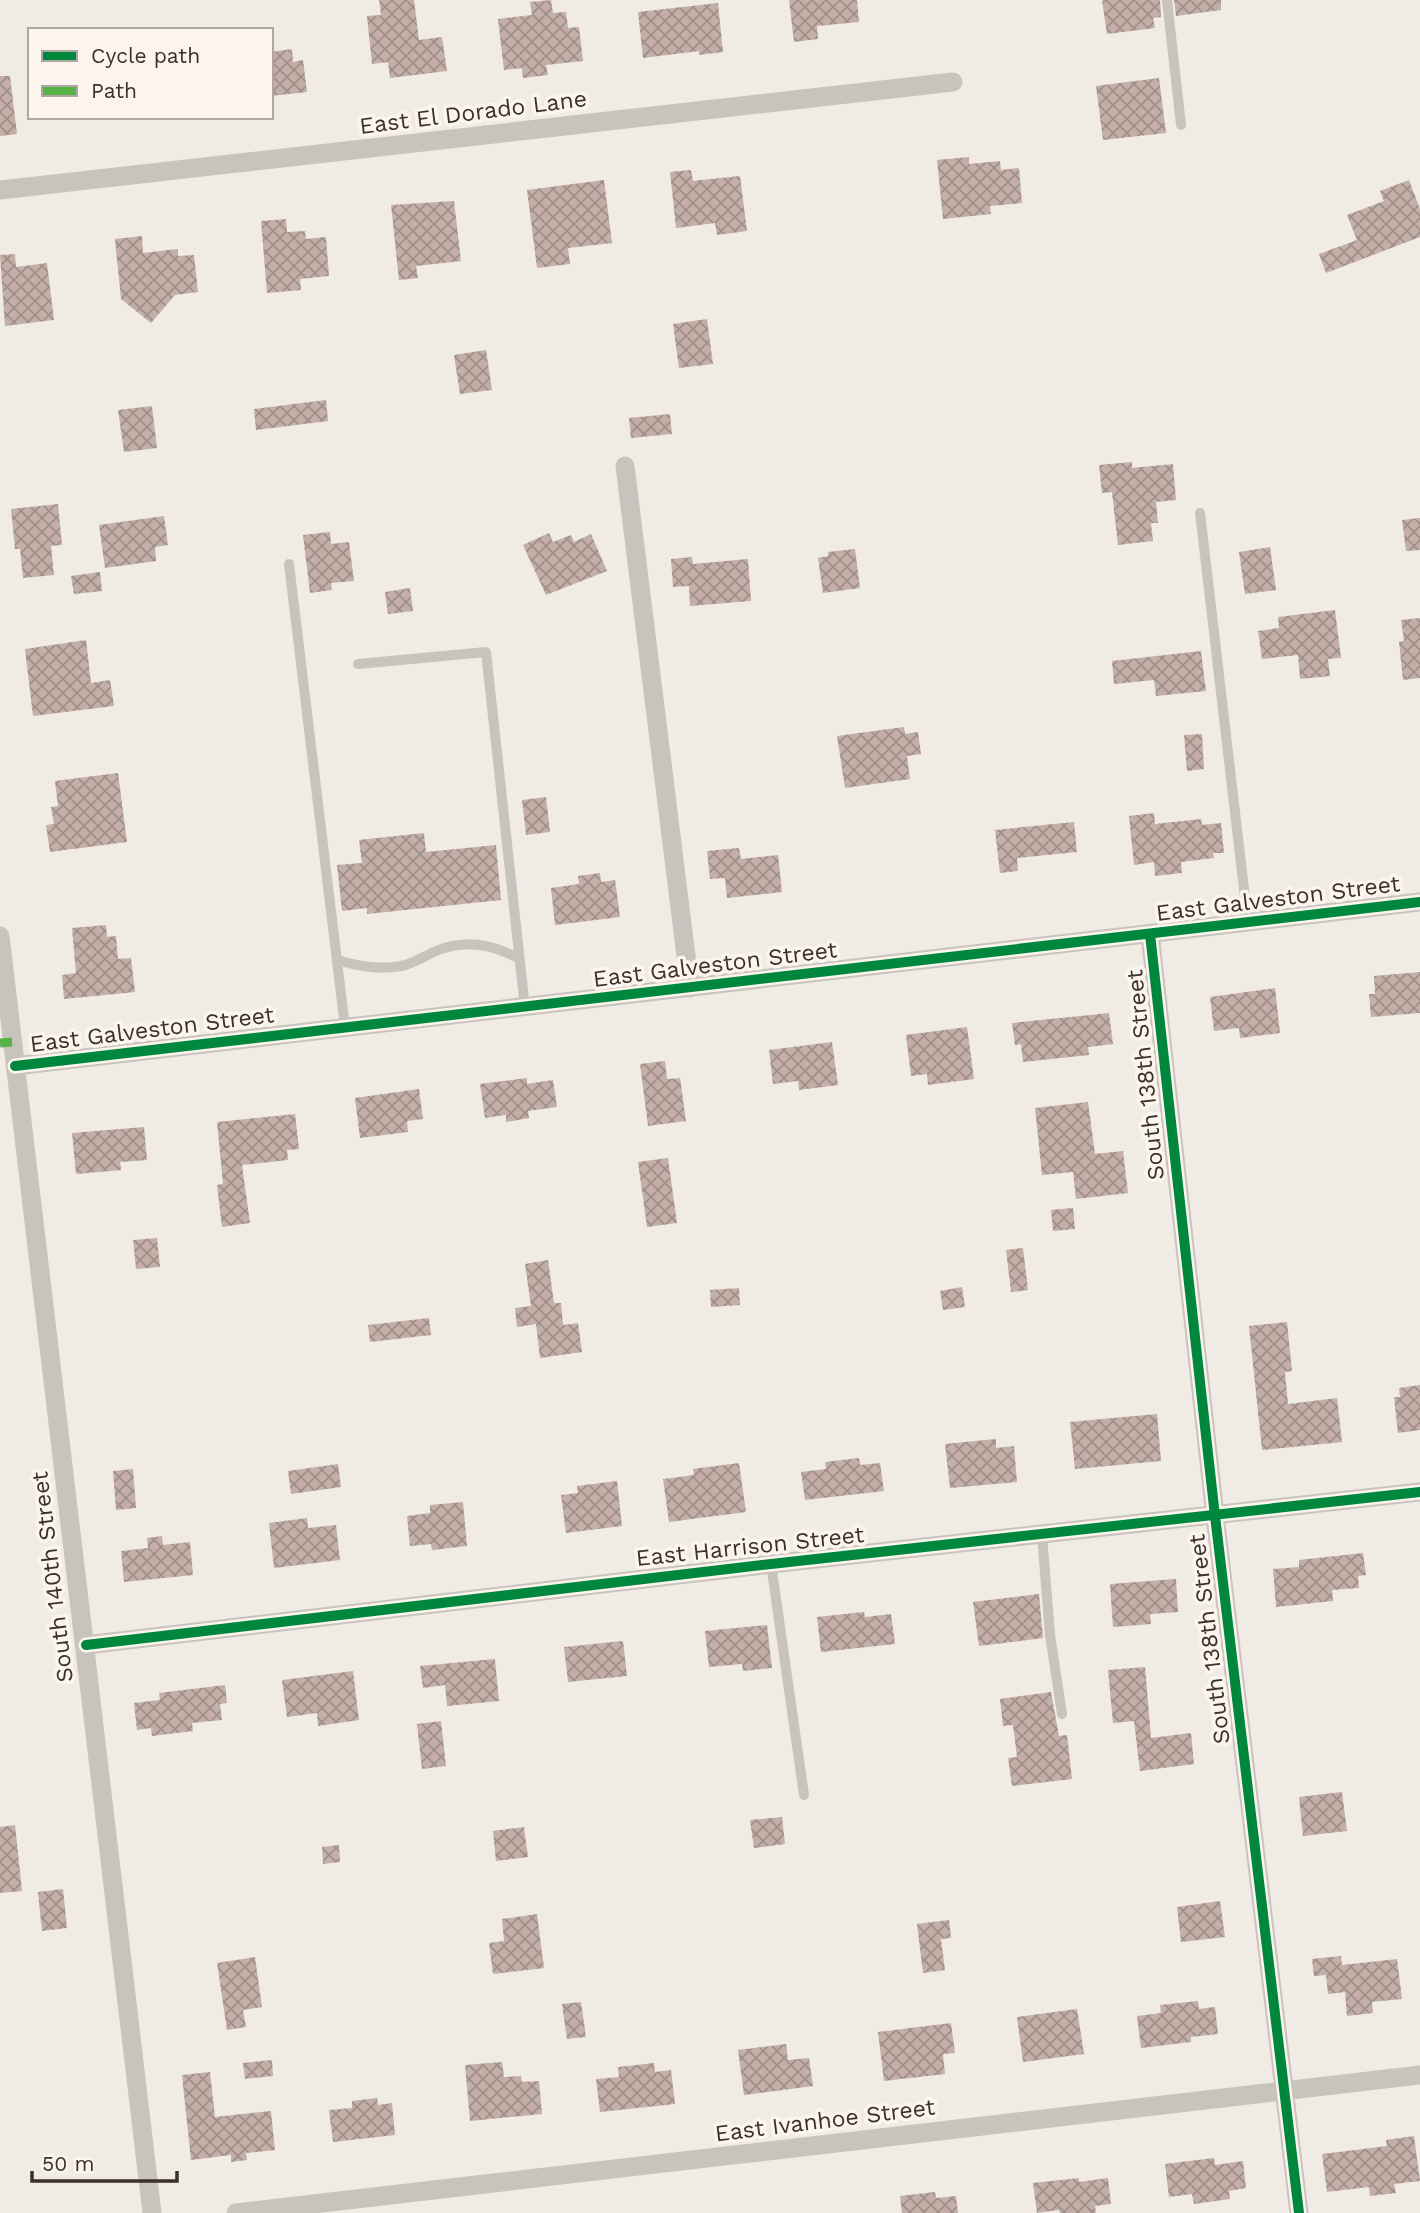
<svg xmlns="http://www.w3.org/2000/svg" width="1420" height="2213" font-family="'Work Sans',sans-serif">
  <style>
    .building { fill: url(#building-cross-hatch) }
    .lines { fill: none; stroke-linecap: round; stroke-linejoin: round }
    .lane { stroke: #c9c3be; stroke-width: 10 }
    .street { stroke: #c9c3be; stroke-width: 19 }
    .quiet { stroke: #57b246; stroke-width: 9; stroke-dasharray: 18 9; stroke-linecap: butt }
    .cycleway-casing { stroke: #fbf5ee; stroke-width: 15 }
    .cycleway { stroke: #00873e; stroke-width: 10 }
    .labels { text-anchor: middle; stroke-width: 7; stroke-linejoin: round; paint-order: stroke }
    .street-label { font-size: 23px; fill: #3b302b; stroke: #fbf5ee }
  </style>
  <defs>
    <pattern id="building-cross-hatch" width="8" height="8" patternUnits="userSpaceOnUse" patternTransform="scale(1.75)"><rect width="8" height="8" fill="#c3afa7"/><path d="M0 0l8 8M0 8l8-8" fill="none" stroke="#a08f88"/></pattern>
  </defs>
  <rect width="100%" height="100%" fill="#f0ebe5"/>
  <path class="building" d="M379,0H414L419,40L442,37L447,71L390,78L388,62L372,64L367,16L381,15Z
    M551,0L553,13L566,12L568,28L579,27L583,61L546,65L548,75L523,78L522,68L504,70L498,19L532,15L530,2Z
    M789,0H857L859,22L817,26L818,39L794,42Z
    M1102,0H1160L1161,17L1153,18L1155,28L1107,34Z
    M1174,0H1221V10L1176,16Z
    M718,3L723,52L699,55V51L643,58L638,12Z
    M292,49L293,62L303,60L307,92L271,96V52Z
    M0,76H10L17,134L0,136Z
    M1159,78L1166,133L1103,140L1096,86Z
    M969,157V164L1000,161L1001,170L1019,168L1022,203L990,206L991,214L943,219L937,160Z
    M691,170L693,181L740,176L747,231L717,235L715,223L676,228L670,172Z
    M604,180L612,243L568,248L570,264L537,268L527,190Z
    M1409,180L1420,209V237L1326,273L1319,254L1357,240L1347,215L1384,201L1380,191Z
    M454,201L461,261L416,266L418,278L399,280L391,205Z
    M286,219L287,232L305,231L306,239L326,237L329,276L300,279L301,290L267,293L261,221Z
    M142,236L143,253L178,249V256L194,255L198,292L175,295L151,323L121,299L115,239Z
    M15,254L16,267L47,263L54,320L5,326L0,255Z
    M707,319L713,364L679,368L673,324Z
    M486,350L492,390L460,394L454,355Z
    M326,400L328,421L256,430L254,409Z
    M152,406L157,448L124,452L118,410Z
    M670,414L672,434L631,438L629,418Z
    M1132,462V468L1173,464L1176,500L1156,502L1158,523H1151L1153,541L1118,545L1112,492L1102,493L1099,465Z
    M58,504L62,545L51,546L54,575L23,578L20,549H15L11,509Z
    M164,516L168,545L155,547L156,561L105,568L99,525Z
    M1420,518V550L1406,551L1402,520Z
    M330,532L331,544L349,542L354,581L331,583L332,590L310,593L303,535Z
    M549,533L553,542L571,535L574,542L591,534L607,571L546,595L523,545Z
    M1270,547L1276,590L1245,594L1239,552Z
    M855,549L860,588L823,593L818,558L828,556V552Z
    M692,557L693,564L748,559L751,601L690,606L689,586L673,587L671,559Z
    M100,572L102,591L74,594L71,576Z
    M410,588L413,611L388,614L385,592Z
    M1335,610L1341,658L1328,659L1330,676L1300,679L1298,655L1262,659L1258,631L1279,628L1278,617Z
    M1420,618V678L1403,680L1399,642L1404,641L1401,620Z
    M86,640L91,683L110,680L114,706L33,716L25,649Z
    M1201,651L1206,691L1156,696L1154,680L1114,684L1112,661Z
    M904,727L905,734L918,732L921,754L907,756L910,779L845,788L837,736Z
    M1202,734L1204,769L1187,771L1184,735Z
    M118,773L127,842L50,852L46,825L54,824L51,807L58,806L55,781Z
    M546,797L550,832L526,835L522,800Z
    M1154,813L1155,824L1201,819L1202,825L1221,823L1224,853H1213L1214,858L1181,862L1182,873L1155,876L1154,862L1134,865L1129,816Z
    M1074,822L1077,852L1017,858L1018,871L1000,873L995,830Z
    M424,833L426,852L496,845L501,900L367,914V908L342,911L337,865L362,863L359,840Z
    M739,848L741,859L778,855L782,892L727,898L725,878L710,879L707,851Z
    M600,873L601,882L615,880L620,917L555,925L551,888L579,884L578,876Z
    M106,925L107,937L116,936L118,959L131,958L135,992L64,999L62,975L76,973L72,928Z
    M1420,972V1013L1371,1017L1369,994H1375L1374,976Z
    M1275,988L1280,1033L1240,1038L1239,1028L1214,1031L1210,997Z
    M1109,1013L1113,1044L1088,1047L1089,1055L1023,1062L1021,1044L1015,1045L1012,1023Z
    M967,1027L974,1079L928,1085L927,1074L911,1076L906,1035Z
    M832,1042L838,1085L799,1090L798,1081L773,1084L769,1050Z
    M665,1061L667,1079L680,1078L686,1121L648,1126L640,1064Z
    M527,1078V1084L553,1080L557,1107L528,1111L529,1118L506,1122V1115L485,1118L480,1084Z
    M419,1089L423,1119L407,1121L408,1132L360,1138L355,1098Z
    M1088,1102L1095,1154L1123,1151L1128,1193L1076,1199L1073,1172L1042,1175L1035,1108Z
    M295,1114L299,1149L287,1150L288,1160L242,1165L250,1223L222,1227L217,1185L223,1184L217,1122Z
    M144,1127L147,1160L120,1162L121,1170L76,1174L72,1133Z
    M668,1158L677,1223L647,1227L638,1162Z
    M1073,1208L1075,1229L1053,1231L1051,1210Z
    M157,1238L160,1267L136,1269L133,1240Z
    M1023,1248L1028,1290L1011,1292L1006,1250Z
    M548,1260L554,1303H561L563,1325L578,1323L582,1352L540,1358L536,1324L517,1327L515,1308L531,1306L525,1264Z
    M962,1287L965,1307L943,1310L940,1291Z
    M739,1288L740,1305L711,1307L710,1290Z
    M429,1318L431,1335L370,1342L368,1325Z
    M1287,1322L1292,1371L1285,1372L1288,1404L1337,1398L1342,1442L1262,1450L1249,1326Z
    M1420,1385V1430L1398,1433L1394,1397H1400L1399,1388Z
    M1157,1414L1161,1461L1075,1469L1070,1422Z
    M996,1439V1448L1014,1446L1017,1482L950,1488L945,1444Z
    M859,1458L860,1465L880,1463L884,1491L805,1500L801,1472L826,1469L825,1462Z
    M739,1463L746,1512L669,1522L663,1479L694,1475L693,1469Z
    M338,1464L341,1487L291,1494L288,1471Z
    M133,1469L136,1508L116,1510L113,1471Z
    M617,1481L622,1526L566,1533L561,1495L578,1493L577,1486Z
    M463,1502L467,1546L432,1550L431,1544L410,1546L407,1516L430,1513V1505Z
    M307,1518L308,1528L336,1525L340,1560L274,1568L269,1523Z
    M162,1536L163,1545L190,1542L193,1575L124,1582L121,1551L148,1548L147,1538Z
    M1363,1553L1366,1575L1358,1576L1359,1588L1332,1590L1333,1601L1276,1607L1273,1569L1299,1567V1560Z
    M1176,1579L1178,1612L1150,1614L1151,1624L1113,1627L1110,1584Z
    M1039,1594L1043,1638L979,1646L973,1602Z
    M864,1612L865,1617L891,1614L895,1644L821,1652L817,1617Z
    M767,1625L772,1668L743,1671L742,1664L709,1667L705,1631Z
    M623,1641L627,1676L568,1682L564,1647Z
    M495,1659L499,1701L447,1706L445,1685L423,1688L420,1666Z
    M1145,1667L1151,1738L1191,1733L1194,1764L1140,1771L1134,1721L1113,1723L1108,1670Z
    M353,1671L359,1720L318,1726L317,1713L287,1717L282,1680Z
    M225,1685L227,1703L220,1704L222,1720L192,1723L193,1731L152,1736L151,1728L137,1730L134,1703L160,1700L159,1693Z
    M1051,1692L1059,1736L1067,1735L1072,1779L1012,1786L1008,1758L1017,1757L1013,1725L1003,1726L1000,1699Z
    M441,1721L446,1766L422,1769L417,1724Z
    M1342,1792L1347,1831L1303,1836L1299,1797Z
    M782,1817L785,1844L754,1848L750,1820Z
    M15,1825L22,1891L0,1893V1827Z
    M524,1827L528,1857L496,1861L493,1831Z
    M339,1845L340,1862L323,1864L322,1847Z
    M63,1889L67,1928L42,1931L38,1892Z
    M1220,1901L1225,1937L1181,1942L1177,1907Z
    M537,1914L544,1968L493,1974L489,1943L504,1941L502,1919Z
    M949,1920L951,1938L941,1939L945,1970L923,1973L917,1924Z
    M1341,1956L1342,1965L1397,1959L1402,1999L1372,2002L1373,2013L1347,2016L1345,1992L1328,1994L1326,1975L1314,1976L1312,1959Z
    M255,1957L262,2007L243,2010L246,2027L227,2030L217,1963Z
    M1198,2001L1199,2009L1215,2007L1218,2034L1191,2037V2042L1141,2048L1137,2016L1161,2013L1160,2005Z
    M581,2002L586,2037L567,2039L562,2004Z
    M1077,2009L1084,2054L1023,2062L1017,2017Z
    M951,2023L955,2053L943,2054L945,2074L884,2081L878,2032Z
    M786,2044L788,2060L809,2058L813,2086L744,2095L738,2050Z
    M272,2060L273,2076L245,2079L243,2063Z
    M502,2062L504,2077L521,2076L522,2082L539,2081L542,2114L470,2121L465,2065Z
    M654,2063L655,2072L671,2070L675,2104L600,2112L596,2079L619,2077L618,2067Z
    M210,2072L215,2117L271,2111L275,2150L246,2153L247,2160L231,2162V2155L191,2160L182,2075Z
    M377,2098L378,2105L392,2103L395,2135L333,2142L329,2110L352,2108V2101Z
    M1414,2136L1420,2181L1394,2184L1396,2193L1370,2196L1369,2187L1327,2192L1322,2154L1387,2146L1386,2140Z
    M1214,2158L1215,2165L1243,2161L1246,2188L1229,2191L1230,2199L1194,2204L1192,2194L1169,2197L1165,2164Z
    M1079,2178V2182L1108,2178L1111,2204L1095,2206L1096,2213H1060L1059,2210L1037,2213L1033,2183Z
    M935,2192L936,2198L956,2196L958,2213H902L900,2196Z"/>
  <g class="lines">
    <path class="lane" d="M1167,0L1181,125
      M1200,513L1248,923
      M289,564L345,1027
      M358,664L486,652L525,1008
      M337,960C359,966 378,970 401,966C413,964 424,956 436,951C465,939 491,944 518,958
      M1042,1535L1050,1635L1062,1714
      M771,1564L804,1795"/>
    <path class="street" d="M0,190L953,82
      M625,466L690,988
      M1150,934L1215,1516L1299,2213
      M0,936L152,2213
      M15,1066L1420,902
      M86,1645L771,1564L1420,1492
      M236,2213L1420,2075"/>
    <path class="quiet" d="M0,1043L12,1042"/>
    <g class="cycleway-casing">
      <path id="cycleway" d="M1150,934L1215,1516L1299,2213
        M15,1066L1420,902
        M86,1645L771,1564L1420,1492"/>
    </g>
    <use href="#cycleway" class="cycleway"/>
  </g>
  <g class="labels">
    <g class="street-label">
      <text transform="translate(473 112) rotate(-7)" y="8">East El Dorado Lane</text>
      <text transform="translate(1278 898) rotate(-7)" y="8">East Galveston Street</text>
      <text transform="translate(715 964) rotate(-7)" y="8">East Galveston Street</text>
      <text transform="translate(152 1029) rotate(-7)" y="8">East Galveston Street</text>
      <text transform="translate(1145 1075) rotate(-96)" y="8">South 138th Street</text>
      <text transform="translate(750 1546) rotate(-6)" y="8">East Harrison Street</text>
      <text transform="translate(52 1577) rotate(-97)" y="8">South 140th Street</text>
      <text transform="translate(1209 1639) rotate(-97)" y="8">South 138th Street</text>
      <text transform="translate(825 2120) rotate(-7)" y="8">East Ivanhoe Street</text>
    </g>
  </g>
  <rect x="28" y="28" width="245" height="91" fill="#fbf5ee" stroke="#aea6a0" stroke-width="2"/>
  <rect x="42" y="51" width="35" height="10" fill="#00873e" stroke="#aea6a0" stroke-width="2"/>
  <text x="91" y="63" font-size="21" fill="#3b302b">Cycle path</text>
  <rect x="42" y="86" width="35" height="10" fill="#57b246" stroke="#aea6a0" stroke-width="2"/>
  <text x="91" y="98" font-size="21" fill="#3b302b">Path</text>
  <path d="M32 2171v10h145v-10" fill="none" stroke="#3b302b" stroke-width="3.5"/>
  <text x="42" y="2171" font-size="21" fill="#3b302b" stroke="#fbf5ee" stroke-width="5" paint-order="stroke">50 m</text>
</svg>
